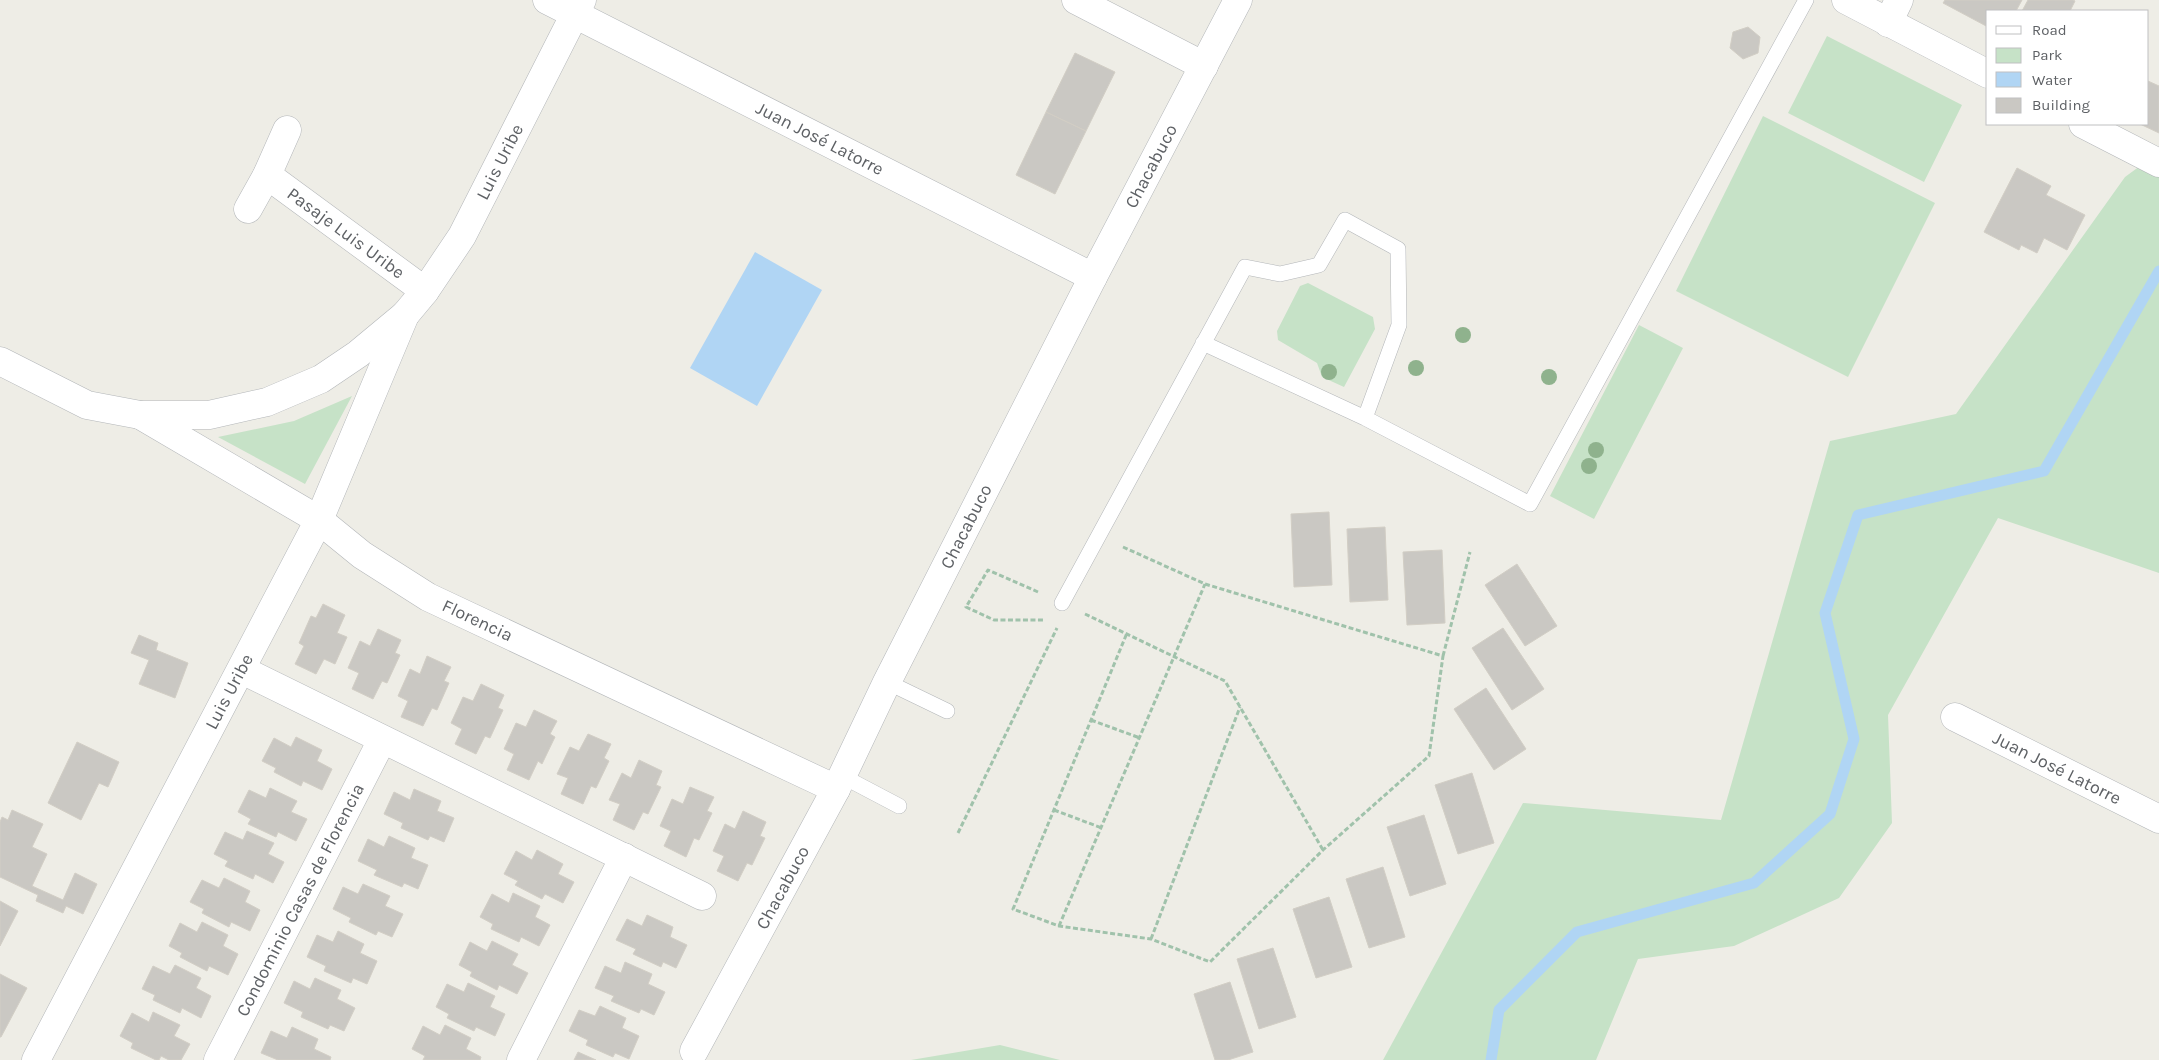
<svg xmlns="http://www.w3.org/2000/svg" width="2159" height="1060" font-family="Karla,sans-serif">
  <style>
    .green { fill: #c6e2c7 }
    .water { fill: #b0d5f4 }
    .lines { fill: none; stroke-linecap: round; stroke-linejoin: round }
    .stream { stroke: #b0d5f4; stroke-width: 11 }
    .building { fill: #cac8c3; stroke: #d2cec5 }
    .service-casing { stroke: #b3b6b9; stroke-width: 16 }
    .minor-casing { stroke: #b3b6b9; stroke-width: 29 }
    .tertiary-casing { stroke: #b3b6b9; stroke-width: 29 }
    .path { stroke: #a0c2ab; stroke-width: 3; stroke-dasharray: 5 2.5; stroke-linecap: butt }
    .service { stroke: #fff; stroke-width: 15 }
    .minor { stroke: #fff; stroke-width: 28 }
    .tertiary { stroke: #fff; stroke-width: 28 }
    .tree { fill: #8fb28d }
    .labels { text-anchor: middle; stroke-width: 5; stroke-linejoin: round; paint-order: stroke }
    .street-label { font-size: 18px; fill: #5e6165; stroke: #fff }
  </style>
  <rect width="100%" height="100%" fill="#eeede6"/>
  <path class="green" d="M1827,36L1962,105L1924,182L1788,113Z
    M1763,116L1935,203L1848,377L1676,291Z
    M2159,152V573L1998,518L1888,715L1892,823L1839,898L1734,946L1638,959L1596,1060H1383L1523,803L1721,820L1830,441L1956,414L2125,177Z
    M1308,283L1373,317L1375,329L1344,387L1322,377L1317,363L1278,340L1277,331L1300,286Z
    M1639,325L1683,348L1594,519L1550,496Z
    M352,396L305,484L218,437L294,421Z
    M1000,1045L1060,1060H911Z"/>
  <path class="water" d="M755,252L822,290L757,406L690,368Z"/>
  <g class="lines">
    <path class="stream" d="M1491,1060L1499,1010L1577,932L1754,883L1830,814L1854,739L1825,613L1858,515L2044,471L2159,271"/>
  </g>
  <path class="building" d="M1945,0H2022L2016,11H1988V27L1943,3Z
    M2028,0H2073L2075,1L2070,11H2022Z
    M1748,27L1760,37L1758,53L1743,59L1730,48L1733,32Z
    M1075,53L1115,72L1086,131L1046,112Z
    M2148,81L2159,86V133L2140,124H2148Z
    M1046,112L1086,131L1055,194L1016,175Z
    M2017,168L2051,186L2046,195L2085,215L2067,250L2044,238L2037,253L2021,245L2019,250L1984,232Z
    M1329,512L1332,585L1294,587L1291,514Z
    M1385,527L1388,600L1350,602L1347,529Z
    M1442,550L1445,623L1407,625L1403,552Z
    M1517,564L1557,626L1525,646L1485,585Z
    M323,604L345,615L337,633L347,637L335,664L324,659L316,674L295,664L304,646L299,643L311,616L316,618Z
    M1503,628L1544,689L1512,710L1472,648Z
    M378,629L401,640L395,653L400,655L387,683L382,681L373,699L352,689L359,673L348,668L360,641L370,646Z
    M139,635L158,643L156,650L188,663L175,698L139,684L149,660L131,653Z
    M427,656L451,667L444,681L449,683L437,710L432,708L423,726L401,717L408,701L398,696L410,669L420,674Z
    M481,684L504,695L498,708L503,710L490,738L485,736L476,754L455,744L462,729L451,723L463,697L473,701Z
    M1486,688L1526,749L1494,770L1454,709Z
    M534,710L557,721L550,734L555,737L542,764L538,761L529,780L507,770L514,754L504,749L516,723L526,727Z
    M588,734L611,744L604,758L609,761L596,788L591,786L583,804L561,794L568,778L557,774L570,747L579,751Z
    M296,737L322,750L317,761L332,769L322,790L303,781L301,786L274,772L276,768L262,761L274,738L291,747Z
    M77,742L119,762L108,787L99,783L81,820L48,803Z
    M639,760L662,771L656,785L661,787L648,814L643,812L634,830L613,820L620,804L609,800L622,773L631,778Z
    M1472,773L1494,843L1458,854L1435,785Z
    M690,787L714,797L707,811L712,813L699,840L694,838L686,857L664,846L671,831L660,826L672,799L683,804Z
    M270,788L297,801L291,812L307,819L296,841L278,832L276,837L248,824L251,819L238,812L249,790L266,798Z
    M414,789L441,801L437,811L454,818L444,842L430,836L428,840L401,828L403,823L384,814L394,792L410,800Z
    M12,810L43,824L32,847L47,854L32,886L63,900L75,873L97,884L83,914L66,906L63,913L36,901L38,895L0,877V822L2,817L8,820Z
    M743,811L766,822L760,836L765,838L752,865L747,863L738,881L717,871L724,856L713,851L725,824L735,829Z
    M1424,815L1446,884L1410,896L1387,827Z
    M247,831L274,843L268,854L284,862L273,883L255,874L253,879L225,866L228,861L214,854L225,832L243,840Z
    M389,836L415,848L411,858L428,865L418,889L404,883L402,887L374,875L377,870L358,861L368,839L384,847Z
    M537,850L563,864L558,874L574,882L563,903L545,894L542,899L515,885L518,881L504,874L516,851L532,860Z
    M1383,867L1405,937L1369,948L1346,879Z
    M224,878L250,891L245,902L260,910L250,931L231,922L229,927L202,913L204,909L190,902L202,880L219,888Z
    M363,884L390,896L385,906L403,914L392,937L378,931L376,935L349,922L351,918L333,909L343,887L358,894Z
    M513,893L540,906L535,917L550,925L539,946L521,937L519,942L491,929L493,924L480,917L492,894L509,903Z
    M1329,897L1352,967L1316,978L1293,909Z
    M0,901L18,911L0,946Z
    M647,915L673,927L670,937L687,945L676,968L663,962L661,967L633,954L636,949L616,940L627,919L642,926Z
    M202,922L228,935L223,946L238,954L228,975L209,966L207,971L180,957L182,953L169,946L180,923L197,932Z
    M338,931L364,944L360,953L377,961L367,984L353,978L351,983L324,971L326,966L307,957L317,935L333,942Z
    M492,941L518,954L512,965L528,973L517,994L499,985L497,990L470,976L472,972L459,965L470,942L487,951Z
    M1273,948L1296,1017L1259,1029L1237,959Z
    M625,962L652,974L648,984L665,992L654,1015L641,1009L639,1013L611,1001L614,996L595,988L605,966L621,973Z
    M175,965L201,978L196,988L211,996L201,1018L182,1008L180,1013L153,1000L155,995L142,989L153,966L170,974Z
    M0,974L27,988L1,1037H0Z
    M315,978L341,990L337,999L355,1008L344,1031L330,1025L328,1029L301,1017L303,1012L284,1003L294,981L310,989Z
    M1230,982L1253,1052L1228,1060H1215L1194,994Z
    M468,983L495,996L490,1007L505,1014L495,1036L476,1027L474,1031L447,1018L449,1014L436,1007L447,984L464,992Z
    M600,1006L626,1018L622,1028L639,1036L629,1059L615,1053L613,1057L586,1045L588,1040L569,1031L579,1010L595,1016Z
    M153,1012L180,1025L174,1036L190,1044L181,1060H169L161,1056L159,1060H156L131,1048L133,1043L120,1036L132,1013L149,1022Z
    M445,1025L471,1038L466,1049L481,1057L480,1060H423L425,1056L412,1049L423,1026L440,1035Z
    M292,1027L318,1039L314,1049L331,1057L330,1060H278L261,1053L271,1031L287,1038Z
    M578,1052L596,1060H574Z"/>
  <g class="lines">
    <g class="service-casing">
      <path id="service" d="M1203,343L1365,418L1530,504L1806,0
        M1062,603L1245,267L1280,274L1319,265L1345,220L1398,249L1399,325L1365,418
        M887,682L947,711
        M842,776L899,806"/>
    </g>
    <g class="minor-casing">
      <g id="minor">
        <path id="s1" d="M547,0L1093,277"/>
        <path d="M1076,0L1204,66"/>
        <path d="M1888,23L1899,0"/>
        <path id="s2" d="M267,175L425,291"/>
        <path d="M248,209L267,175L287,130"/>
        <path id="s3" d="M140,415L319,520L362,555L428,597L836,789"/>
        <path d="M242,670L702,896"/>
        <path id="s4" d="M1955,717L2159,819"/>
        <path id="s5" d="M694,1051L836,789L887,682L1093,277L1238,0"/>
        <path id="s6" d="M36,1060L319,520L405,315"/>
        <path id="s7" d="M218,1060L382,740"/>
        <path d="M521,1060L624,857"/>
      </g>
    </g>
    <g class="tertiary-casing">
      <g id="tertiary">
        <path d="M1846,0L1988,74"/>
        <path d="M2083,124L2159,163"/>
        <path id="s8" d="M0,361L87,405L140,415H209L267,402L321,379L358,354L405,315L425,291L462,236L582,0"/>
      </g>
    </g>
    <path class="path" d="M1123,547L1205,584L1443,656L1429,756L1323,850L1210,962L1151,939L1059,926L1013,909L1127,633
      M1038,592L988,570L966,607L994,620H1043
      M1085,614L1225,681L1323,850
      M1443,656L1470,552
      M1091,720L1140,738
      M1054,810L1102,828
      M958,833L1057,628
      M1059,926L1205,584
      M1151,939L1240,707"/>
    <use href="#service" class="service"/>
    <use href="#minor" class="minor"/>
    <use href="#tertiary" class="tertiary"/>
  </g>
  <g class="tree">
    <circle cx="1463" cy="335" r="8"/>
    <circle cx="1416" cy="368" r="8"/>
    <circle cx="1329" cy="372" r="8"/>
    <circle cx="1549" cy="377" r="8"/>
    <circle cx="1596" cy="450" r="8"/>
    <circle cx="1589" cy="466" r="8"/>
  </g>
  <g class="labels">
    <g class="street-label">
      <text dy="6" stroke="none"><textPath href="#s1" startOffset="306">Juan José Latorre</textPath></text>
      <text dy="6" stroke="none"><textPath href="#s8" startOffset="625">Luis Uribe</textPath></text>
      <text dy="6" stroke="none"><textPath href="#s5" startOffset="996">Chacabuco</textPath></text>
      <text dy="6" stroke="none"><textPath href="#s2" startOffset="98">Pasaje Luis Uribe</textPath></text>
      <text dy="6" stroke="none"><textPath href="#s5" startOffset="591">Chacabuco</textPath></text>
      <text dy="6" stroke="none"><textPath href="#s3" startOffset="396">Florencia</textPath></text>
      <text dy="6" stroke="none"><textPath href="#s6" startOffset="416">Luis Uribe</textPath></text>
      <text dy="6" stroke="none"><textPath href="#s4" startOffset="114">Juan José Latorre</textPath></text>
      <text dy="6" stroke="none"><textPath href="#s5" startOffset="186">Chacabuco</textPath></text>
      <text dy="6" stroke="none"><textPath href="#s7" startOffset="180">Condominio Casas de Florencia</textPath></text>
    </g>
  </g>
  <rect x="1986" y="10" width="162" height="115" fill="#ffffff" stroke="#bfc0c1"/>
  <rect x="1996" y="26" width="25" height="8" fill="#ffffff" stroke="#bfc0c1"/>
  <text x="2032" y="35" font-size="15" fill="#5e6165">Road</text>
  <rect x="1996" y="48" width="25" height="15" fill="#c6e2c7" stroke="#bfc0c1"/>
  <text x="2032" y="60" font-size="15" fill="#5e6165">Park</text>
  <rect x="1996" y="72" width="25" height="15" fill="#b0d5f4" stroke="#bfc0c1"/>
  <text x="2032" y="85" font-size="15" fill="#5e6165">Water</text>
  <rect x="1996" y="98" width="25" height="15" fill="#cac8c3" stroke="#bfc0c1"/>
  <text x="2032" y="110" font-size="15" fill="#5e6165">Building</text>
</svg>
